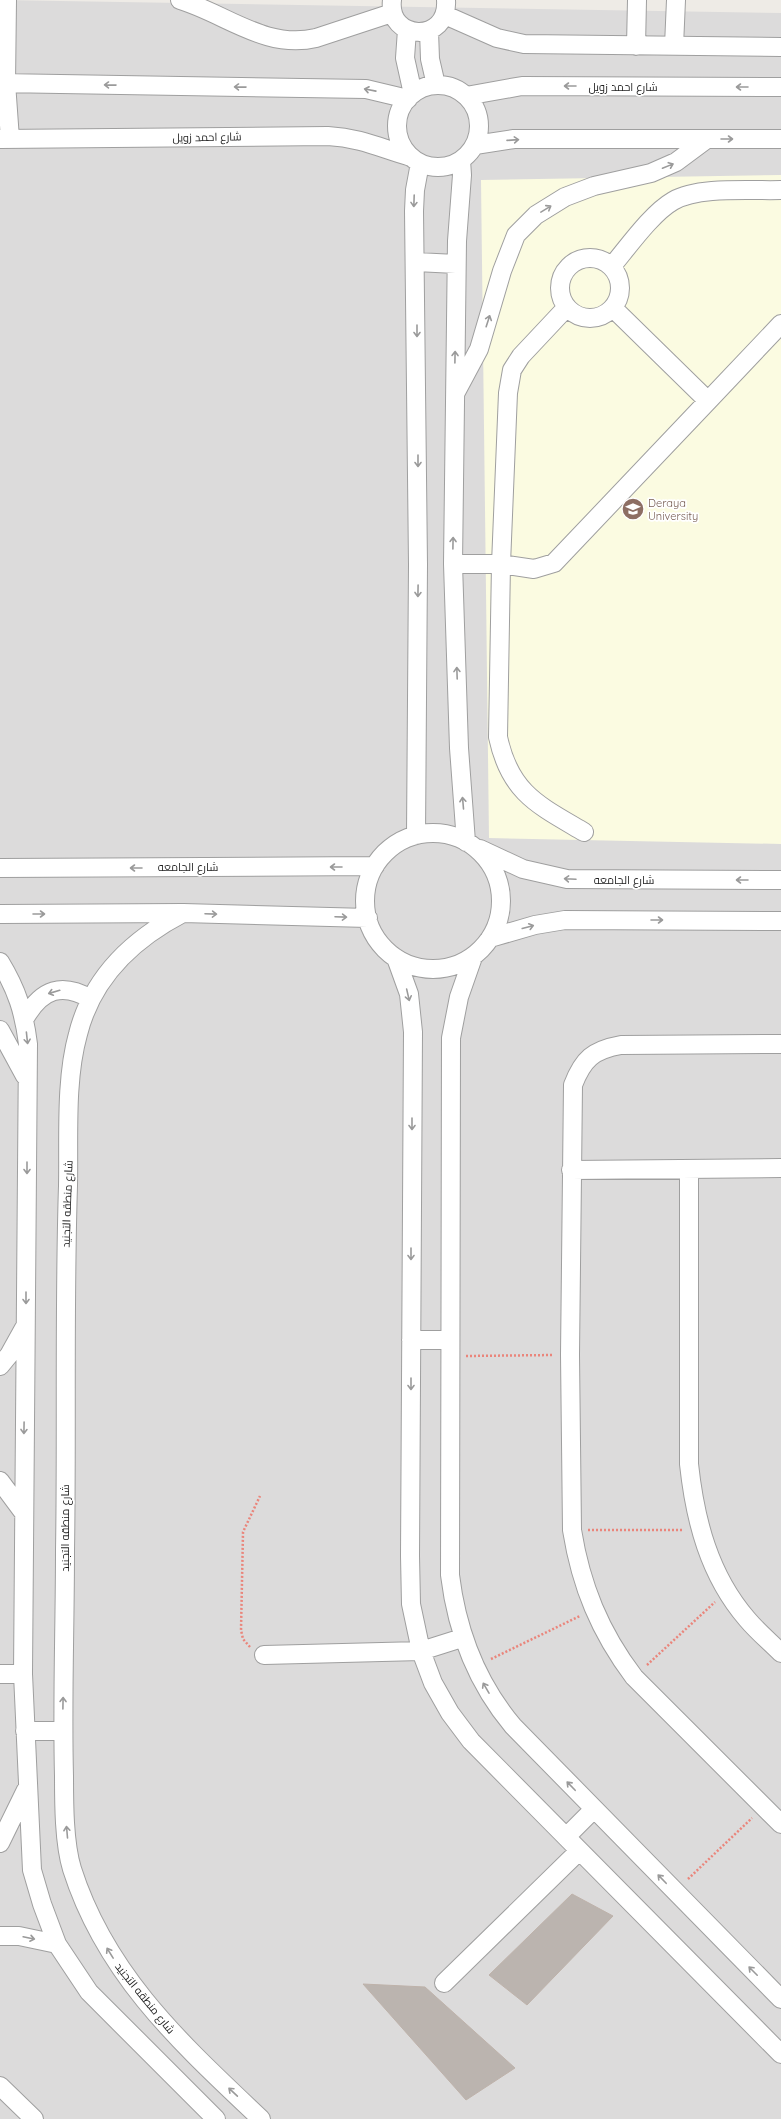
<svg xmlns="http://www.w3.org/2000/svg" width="781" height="2119" font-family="Quicksand,Cairo,sans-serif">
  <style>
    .residential { fill: #dcdbdb }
    .education { fill: #fbfbe1 }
    .building { fill: #bbb4af; stroke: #beb2aa }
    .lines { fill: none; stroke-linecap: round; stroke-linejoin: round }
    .minor-casing { stroke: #9f9f9f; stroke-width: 20 }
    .path { stroke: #ea857b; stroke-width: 2.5; stroke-dasharray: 2 2; stroke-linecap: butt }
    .minor { stroke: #fff; stroke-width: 18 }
    .oneway { stroke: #9a9a9a }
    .labels { text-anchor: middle; stroke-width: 3.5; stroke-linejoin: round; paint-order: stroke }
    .street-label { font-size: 11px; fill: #1e1e1e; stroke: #fff }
    .education-label { font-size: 11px; fill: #785e54; stroke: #fff; text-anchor: start }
  </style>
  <rect width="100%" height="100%" fill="#eeebe6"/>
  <path class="residential" d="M0,0L781,13V2119H0Z"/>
  <path class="education" d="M781,175V844L489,838L481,180Z"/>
  <path class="building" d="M572,1894L613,1916L527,2005L489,1975Z
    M363,1984L425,1987L515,2068L466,2100Z"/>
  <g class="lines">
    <g class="minor-casing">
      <path id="minor" d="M7,0L6,83L10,139
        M180,0C226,14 266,50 316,38L392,13
        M392,0C387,41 449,44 446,0
        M445,15L497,38L524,44L781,47
        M407,30L405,58L413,94
        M429,31L430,59L436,85
        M636,46L637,0
        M674,46L676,0
        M0,83L366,89L408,99
        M397 126a41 41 0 1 1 82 0a41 41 0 1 1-82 0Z
        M466,96L522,86L781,87
        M0,139L328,136C361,138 380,148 411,157
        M475,145L514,139H781
        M461,160L462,175L457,241L453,564L459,748L466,842
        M560 288a30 30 0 1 1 60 0a30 30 0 1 1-60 0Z
        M416,262L456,264
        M612,266C628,247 652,213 673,201C699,186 751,191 781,190
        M567,307L521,356L512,370L508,393L501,564L498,737C510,793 538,805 584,832
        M613,308L708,401L781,324
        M456,392L479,349L502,271L516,235L536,215L565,197L594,186L651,173L676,162L707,139
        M453,564H501L534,569L554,563L708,401
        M365 901a68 68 0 1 1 136 0a68 68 0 1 1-136 0Z
        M416,835L418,565L414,211L415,190L420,163
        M480,849L523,869L567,879L781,880
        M0,868L375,866
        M183,913C133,939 92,978 78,1034C65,1080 69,1138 68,1186C64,1308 67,1429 65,1551C65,1626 62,1701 64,1776C64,1803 64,1843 72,1869C106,1976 182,2044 261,2119
        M0,914L183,913L368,918
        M490,938L535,925L565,920L781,921
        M473,957L459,997L451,1038L450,1575C457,1632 476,1682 513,1726L781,1999
        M396,958L409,994L413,1032L410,1556L411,1604L421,1651L433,1683L450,1713L471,1741L781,2054
        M0,962C17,990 24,1012 28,1044L23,1674L32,1870L42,1904L57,1944L89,1992L216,2119
        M25,1018C42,989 62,982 91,999
        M0,1030L25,1076
        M781,1044L621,1045C593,1050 583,1059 573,1085L570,1355L572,1530C581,1586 600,1632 634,1677L781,1824
        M689,1169V1464C695,1520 709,1575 747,1619C757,1631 770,1642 781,1653
        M571,1170L781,1168
        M411,1340H450
        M0,1366L9,1355L24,1328
        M0,1481L23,1512
        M264,1655L421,1651L462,1638
        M0,1674H23
        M25,1731H62
        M566,1837L594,1809
        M0,1843L26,1790
        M0,1936H19L57,1944
        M444,1983L579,1851
        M0,2086L34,2119"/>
    </g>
    <path class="path" d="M466,1356L553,1355
      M588,1530H683
      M250,1647L243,1639L241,1630L243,1532L260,1496
      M491,1659L580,1616
      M647,1665L715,1602
      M688,1879L752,1818"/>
    <use href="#minor" class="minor"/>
  </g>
  <defs><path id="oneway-shaft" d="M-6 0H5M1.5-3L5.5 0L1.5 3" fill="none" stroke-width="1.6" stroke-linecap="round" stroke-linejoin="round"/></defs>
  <g class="oneway">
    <use href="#oneway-shaft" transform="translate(110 85) rotate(-179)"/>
    <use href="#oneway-shaft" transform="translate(570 86) rotate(-180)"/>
    <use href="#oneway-shaft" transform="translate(240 87) rotate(-179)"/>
    <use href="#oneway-shaft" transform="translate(742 87) rotate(-180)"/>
    <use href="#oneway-shaft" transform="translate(370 90) rotate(-169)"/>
    <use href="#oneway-shaft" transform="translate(727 139)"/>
    <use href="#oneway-shaft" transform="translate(513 140) rotate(-4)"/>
    <use href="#oneway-shaft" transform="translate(668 166) rotate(-22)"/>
    <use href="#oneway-shaft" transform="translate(414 201) rotate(92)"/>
    <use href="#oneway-shaft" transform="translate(546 209) rotate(-31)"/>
    <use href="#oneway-shaft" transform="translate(488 321) rotate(-72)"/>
    <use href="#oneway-shaft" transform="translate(417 331) rotate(90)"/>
    <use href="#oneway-shaft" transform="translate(455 357) rotate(-89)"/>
    <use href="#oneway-shaft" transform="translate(418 461) rotate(90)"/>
    <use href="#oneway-shaft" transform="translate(453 543) rotate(-89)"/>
    <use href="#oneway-shaft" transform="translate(418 591) rotate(91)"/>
    <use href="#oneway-shaft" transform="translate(457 673) rotate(-92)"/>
    <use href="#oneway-shaft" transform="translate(463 803) rotate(-95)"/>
    <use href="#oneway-shaft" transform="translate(336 867) rotate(180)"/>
    <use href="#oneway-shaft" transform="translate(136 868) rotate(180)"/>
    <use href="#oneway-shaft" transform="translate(570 879) rotate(-177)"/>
    <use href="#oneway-shaft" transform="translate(742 880) rotate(-180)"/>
    <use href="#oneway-shaft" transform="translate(39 914)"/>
    <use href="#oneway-shaft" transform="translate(211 914) rotate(2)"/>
    <use href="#oneway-shaft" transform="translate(341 917) rotate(2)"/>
    <use href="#oneway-shaft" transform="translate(657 920)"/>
    <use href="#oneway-shaft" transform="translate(528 927) rotate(-15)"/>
    <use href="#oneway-shaft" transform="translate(54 992) rotate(164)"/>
    <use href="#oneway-shaft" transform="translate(408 995) rotate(77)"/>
    <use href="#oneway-shaft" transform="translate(27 1038) rotate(84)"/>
    <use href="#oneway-shaft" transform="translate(412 1124) rotate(90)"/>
    <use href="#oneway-shaft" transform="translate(27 1168) rotate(90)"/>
    <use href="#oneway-shaft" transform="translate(411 1254) rotate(90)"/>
    <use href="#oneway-shaft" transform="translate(26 1298) rotate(90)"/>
    <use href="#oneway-shaft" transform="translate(411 1384) rotate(90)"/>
    <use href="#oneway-shaft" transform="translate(24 1428) rotate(91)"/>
    <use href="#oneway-shaft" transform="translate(486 1688) rotate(-120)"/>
    <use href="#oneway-shaft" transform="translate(63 1703) rotate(-89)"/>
    <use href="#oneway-shaft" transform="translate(571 1786) rotate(-134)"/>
    <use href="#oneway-shaft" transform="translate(67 1832) rotate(-95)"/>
    <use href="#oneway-shaft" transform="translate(662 1879) rotate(-134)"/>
    <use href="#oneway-shaft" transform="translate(29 1938) rotate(12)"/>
    <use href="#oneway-shaft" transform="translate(110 1953) rotate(-122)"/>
    <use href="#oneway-shaft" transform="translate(753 1971) rotate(-135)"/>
    <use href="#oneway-shaft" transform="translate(233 2092) rotate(-137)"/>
  </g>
  <defs>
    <g id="university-disc" transform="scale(1.15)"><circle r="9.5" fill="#8d6e63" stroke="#fff"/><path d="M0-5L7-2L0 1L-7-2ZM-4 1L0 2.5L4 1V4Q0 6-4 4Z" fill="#fff"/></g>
  </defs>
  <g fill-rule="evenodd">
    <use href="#university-disc" x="633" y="509"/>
  </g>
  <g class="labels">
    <g class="street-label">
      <text x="623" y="91">شارع احمد زويل</text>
      <text transform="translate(207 137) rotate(-1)" y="4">شارع احمد زويل</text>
      <text x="188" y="871">شارع الجامعه</text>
      <text x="624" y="884">شارع الجامعه</text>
      <text transform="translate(67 1204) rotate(-88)" y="4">شارع منطقه التجنيد</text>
      <text transform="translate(65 1528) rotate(-90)" y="4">شارع منطقه التجنيد</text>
      <text transform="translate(145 1998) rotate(51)" y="4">شارع منطقه التجنيد</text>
    </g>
    <g class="education-label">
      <text x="648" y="507">Deraya<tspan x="648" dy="13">University</tspan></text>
    </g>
  </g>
</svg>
